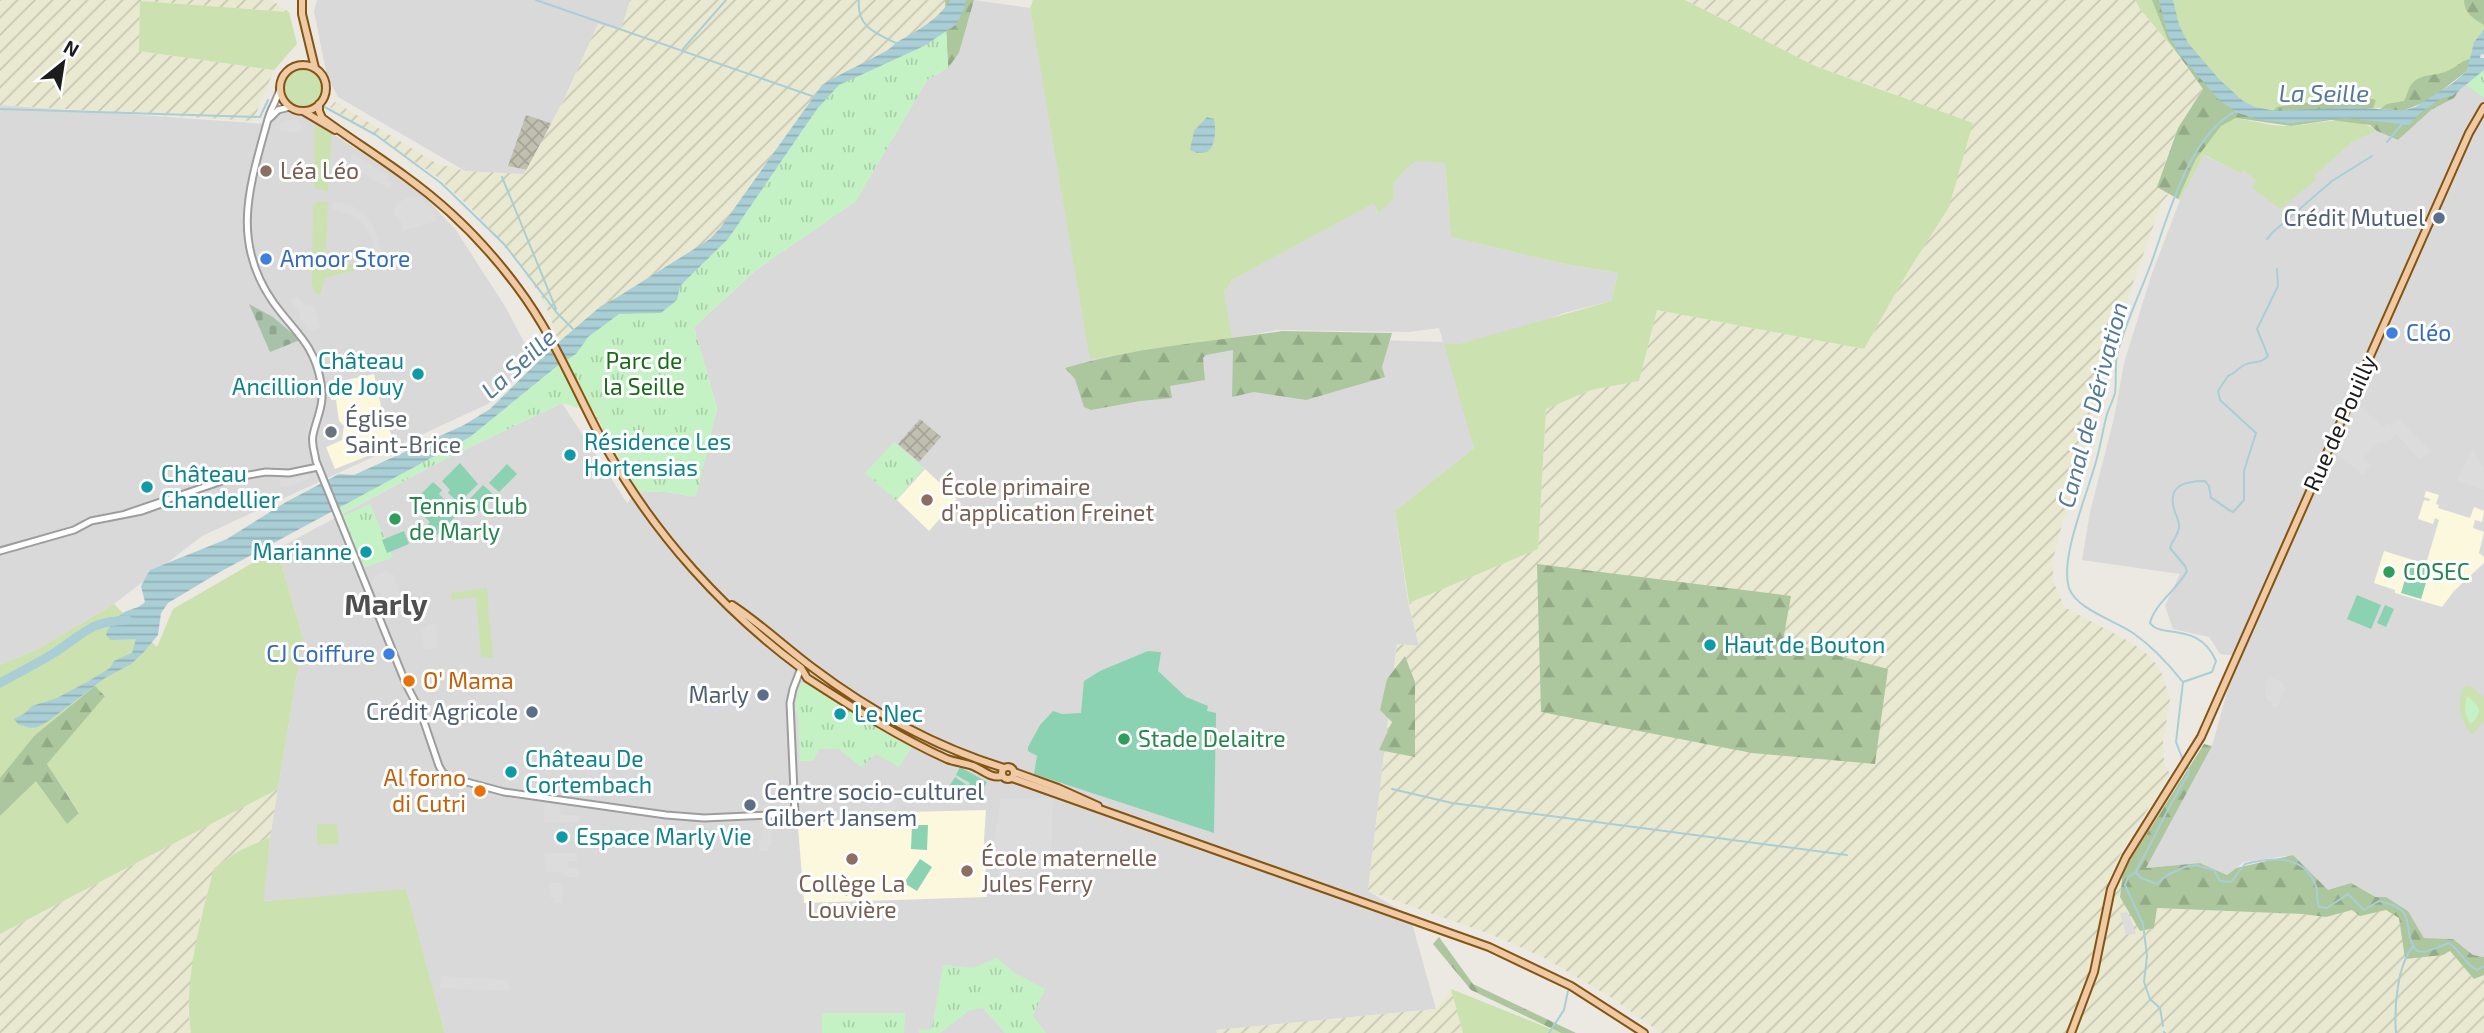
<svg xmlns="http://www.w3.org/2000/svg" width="2484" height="1033" font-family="'Exo 2',sans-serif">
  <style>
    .residential { fill: #dad9da; fill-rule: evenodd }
    .education { fill: #fbf8de }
    .construction { fill: url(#construction-cross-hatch) }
    .farmland { fill: url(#farmland-furrows) }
    .grass { fill: #cbe1af }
    .forest { fill: url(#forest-firs) }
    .cemetery { fill: url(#cemetery-stones) }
    .park { fill: url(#park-tufts) }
    .pitch { fill: #8ad2b1 }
    .parking { fill: #dcdcdc }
    .plaza { fill: #d8d9e2 }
    .water { fill: url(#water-rules) }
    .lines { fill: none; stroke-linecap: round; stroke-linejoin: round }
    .stream { stroke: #a9ced5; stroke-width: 2 }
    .river { stroke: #a9ced5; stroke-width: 9 }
    .minor-casing { stroke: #9d9d9d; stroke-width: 9 }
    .major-casing { stroke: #835512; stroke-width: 10 }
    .minor { stroke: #fff; stroke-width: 5 }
    .major { stroke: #f0caa5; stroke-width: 6 }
    .education-dot { fill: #8d6e63; stroke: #fff; stroke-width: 2.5 }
    .service-dot { fill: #5c6f8a; stroke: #fff; stroke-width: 2.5 }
    .shop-dot { fill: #3f7fe0; stroke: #fff; stroke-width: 2.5 }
    .culture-dot { fill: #0f9aa8; stroke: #fff; stroke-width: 2.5 }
    .worship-dot { fill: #6b7280; stroke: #fff; stroke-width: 2.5 }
    .leisure-dot { fill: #2e9e5b; stroke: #fff; stroke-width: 2.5 }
    .food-dot { fill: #e8710a; stroke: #fff; stroke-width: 2.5 }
    .labels { text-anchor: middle; stroke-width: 6; stroke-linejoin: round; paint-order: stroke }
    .education-label { font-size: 23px; fill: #785e54; stroke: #fff; text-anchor: start }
    .service-label { font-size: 23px; fill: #4e5e75; stroke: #fff; text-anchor: end }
    .shop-label { font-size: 23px; fill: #366cbe; stroke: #fff; text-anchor: start }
    .culture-label { font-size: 23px; fill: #0d838f; stroke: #fff; text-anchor: start }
    .park-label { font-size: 23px; fill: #186c19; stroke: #fff }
    .worship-label { font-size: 23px; fill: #5b616d; stroke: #fff; text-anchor: start }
    .street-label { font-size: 23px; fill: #1c1c1c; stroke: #fff }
    .leisure-label { font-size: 23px; fill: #27864d; stroke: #fff; text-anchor: start }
    .food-label { font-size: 23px; fill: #c56008; stroke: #fff; text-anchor: start }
    .water-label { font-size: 24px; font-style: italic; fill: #527a99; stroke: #fff }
    .district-label { font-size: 30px; font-weight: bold; fill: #4f4f4f; stroke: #fff }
  </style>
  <defs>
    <pattern id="construction-cross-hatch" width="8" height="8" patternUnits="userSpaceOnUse" patternTransform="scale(1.75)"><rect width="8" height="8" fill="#c0bfb0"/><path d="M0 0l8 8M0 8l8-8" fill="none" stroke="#a4a497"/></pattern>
    <pattern id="farmland-furrows" width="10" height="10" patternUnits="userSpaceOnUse" patternTransform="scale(1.75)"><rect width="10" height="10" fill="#e9e9d1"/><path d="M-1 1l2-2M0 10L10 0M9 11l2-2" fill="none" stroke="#c7c7b3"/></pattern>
    <pattern id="forest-firs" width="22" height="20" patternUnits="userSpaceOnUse" patternTransform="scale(1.75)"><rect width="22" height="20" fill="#acc79d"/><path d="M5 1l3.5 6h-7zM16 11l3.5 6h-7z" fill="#93aa87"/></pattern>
    <pattern id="cemetery-stones" width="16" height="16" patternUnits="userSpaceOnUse" patternTransform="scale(1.75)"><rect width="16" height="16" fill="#a7c2a9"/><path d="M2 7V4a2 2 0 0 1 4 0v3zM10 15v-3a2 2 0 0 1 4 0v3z" fill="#8fa691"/></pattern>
    <pattern id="park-tufts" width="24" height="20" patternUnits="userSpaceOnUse" patternTransform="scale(1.75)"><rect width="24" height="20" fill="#c5f2c5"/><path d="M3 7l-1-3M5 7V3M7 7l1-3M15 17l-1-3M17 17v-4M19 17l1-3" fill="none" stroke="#a9cfa9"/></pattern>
    <pattern id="water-rules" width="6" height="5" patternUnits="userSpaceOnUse" patternTransform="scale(1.75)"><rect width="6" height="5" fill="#a9ced5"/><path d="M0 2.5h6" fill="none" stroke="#91b0b6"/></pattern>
  </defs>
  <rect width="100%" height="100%" fill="#ece9e3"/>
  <path class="residential" d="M317,0H631L621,30L598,24L565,97L524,175L465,171L338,97L327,77L314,11Z
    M974,0L1030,8L1054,142L1224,292L1232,280L1375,202L1377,213L1393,183L1414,160L1445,163L1451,237L1560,263L1618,273L1611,301L1564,313L1531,326L1463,343L1447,344L1474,448L1395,511L1408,602L1419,646L1397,644L1368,891L1410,916L1436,1009L1217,1030V1033H445L406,890L263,901L270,837L303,638L277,549L445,459L562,403L627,503L638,491L667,492L695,497L717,408L694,327L756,270L856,200L927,80L948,68L959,53ZM1439,328L1443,342L1245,336L1277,330L1409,332Z
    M2484,70V957L2473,955L2453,939L2424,938L2408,911L2386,897H2377L2351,883L2328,891L2293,855L2244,862L2227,875L2200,863L2146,868L2212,746L2237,656L2220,654L2209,637L2173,629L2165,606L2180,574L2082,560L2090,512L2114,418L2124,363L2151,276L2180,200L2203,155L2240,172L2244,170L2257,181L2252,187L2316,179L2313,176L2352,142L2377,131L2398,140L2421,115L2454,98L2461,88Z
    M0,105L267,124L281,110L304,115L416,188L456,230L506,308L534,361L488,404L202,536L114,604L38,649L0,665Z"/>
  <path class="education" d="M374,374L381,406L395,445L335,469L326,447L342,440L344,426L339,421L336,400H331L330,386L341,381Z
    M925,469L957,499L929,531L897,500Z
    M2426,491L2439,495L2436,504L2439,505L2438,508L2470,518L2474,507L2484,511L2482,522L2475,520L2473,528L2484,532L2479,553L2484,557V563L2454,591L2442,607L2395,593V590L2374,583L2384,551L2426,564L2439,520L2435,518L2433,524L2418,519L2424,500L2429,501L2430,499L2424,497Z
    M986,810L984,839L987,897L804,903L798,826L870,815L892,824L909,812Z"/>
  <path class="construction" d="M526,115L553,124L528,170L508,166Z
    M920,419L941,437L919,462L898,444Z"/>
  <path class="farmland" d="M0,0H271L289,12L141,1L139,51L274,70L253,121L0,105Z
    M630,0H945L948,68L927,80L856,201L756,270L694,327L717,408L696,497L667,492L638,491L566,365L551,318L541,296L517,262L476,213L435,175L330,107L335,102L436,163L465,171L524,174L565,98L598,24L621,30Z
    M1685,0H2135L2140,9L2179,57L2203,89L2178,128L2168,153L2158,186L2168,195L2162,202L2105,361V392L2061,528L2052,563L2054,583L2064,607L2132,643L2147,654L2160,668L2170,699L2163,742L2164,763L2170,774L2128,840L2112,870L2123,871L2120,897L2157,908L2302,914L2326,917L2352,910L2360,916L2386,910L2399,918L2405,959L2450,951L2474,978L2484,976V1033H1661L1612,998L1543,957L1490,934L1368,891L1397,644L1419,646L1409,603L1538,549L1546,409L1591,390L1639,381L1657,310L1864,349L1906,275L1949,207L1890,92L1815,66Z
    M278,789L270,837L239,851L214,868L200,919L188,1011L191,1033H0V934Z
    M1451,989L1463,1033H1217L1216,1030L1436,1009Z"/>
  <path class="grass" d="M1033,0H1685L1815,66L1973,123L1949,207L1906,275L1864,349L1657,310L1639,381L1591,390L1546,409L1538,549L1409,603L1395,511L1474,448L1444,344L1463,343L1611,301L1618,273L1560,263L1451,237L1445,163L1415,161L1414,164H1411L1393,183L1394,198L1378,213L1374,203L1232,280L1224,292L1232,338L1090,359L1030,8Z
    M2135,0H2484V48L2441,90L2387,107L2330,114L2282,117L2212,95L2140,9Z
    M140,1L289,12L297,44L274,70L139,51Z
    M284 87a19 19 0 1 1 38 0a19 19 0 1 1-38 0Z
    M2236,118C2254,121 2273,127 2291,126C2318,124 2353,112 2377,131L2352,142L2314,176L2317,179L2280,209L2252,187L2256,181L2244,170L2241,173L2204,155L2180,200L2178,199L2196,159L2221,126Z
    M315,124L332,132L328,191L314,188Z
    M316,202H328L325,271L382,255L384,262L325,278L320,296L315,293L312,285L313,205Z
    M277,549L303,638L278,789L0,934V816L36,780L67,823L79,812L47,764L105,695L95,687L34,736L0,778V665L38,649L114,604L157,647L173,609Z
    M487,588L493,658L481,657L476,597L452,600L451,593Z
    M2470,686L2484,697V721L2472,735C2459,720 2457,705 2463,687Z
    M317,824H337L339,844L317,845Z
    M270,837L264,901L406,889L445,1033H191C183,984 201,917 214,868L239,851Z
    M1451,989L1561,1033H1463Z"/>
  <path class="forest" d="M945,0H974L959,53L948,68Z
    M2152,0H2159L2178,49L2248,112L2289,123L2323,118L2403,117L2461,88L2454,98L2431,110L2398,140L2377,131L2370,125L2331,120L2291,126L2236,118L2221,126L2196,159L2178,199L2157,187L2178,128L2203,89L2168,40Z
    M2464,0H2484V25C2474,19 2464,13 2464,0Z
    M2471,59L2467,71L2429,100L2403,111L2380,109L2387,104L2404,101C2407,96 2408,89 2411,85C2419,72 2440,77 2451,69C2459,65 2462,60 2471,59Z
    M2363,98L2376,100L2373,108L2273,111L2277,107L2317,101Z
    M1282,331L1392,333L1382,367L1385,377L1306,400L1254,392L1232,397L1233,350L1206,355L1203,358L1205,380L1170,386L1172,398L1140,401L1091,410L1084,407L1075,379L1065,368C1135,347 1210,342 1282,331Z
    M1537,564L1791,596L1783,641L1888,669L1875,764L1752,753L1541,712Z
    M1405,656L1415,682V757L1379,750L1392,722L1380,710L1387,679Z
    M95,686L105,696L47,764L79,813L67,824L36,781L0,816V778L34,736Z
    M2204,744L2212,746L2146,868L2200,863L2227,875L2236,868L2293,855L2328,890L2351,883L2376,897H2386L2408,911L2424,938L2453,939L2473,955L2484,957V975L2474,979L2450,951L2443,955L2405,959L2399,918L2386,910L2360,916L2352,910L2326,917L2302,914L2157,908L2154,928L2140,931L2120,897L2123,871Z
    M1439,937L1473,984L1576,1033H1561L1471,990L1433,944Z"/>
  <path class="cemetery" d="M249,304L273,317L300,340L270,352Z"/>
  <path class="park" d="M946,31L948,68L927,80L856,201L756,270L694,327L717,408L696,497L667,492L638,491L595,413L562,403L445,459L340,515L337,507L470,437L561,363L576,354L588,337L619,313H661L677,300L679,286L728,239L817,109L839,85Z
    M2484,70V96L2483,97L2466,85Z
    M894,442L924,468L896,500L865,473Z
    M370,504L393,557L364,568L343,516Z
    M801,682L822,691L888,735L912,747L899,767L876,754L861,767L839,749H819L813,761H800L798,712L795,710L796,698Z
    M2467,696C2480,706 2484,711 2471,724C2464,718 2465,705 2467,696Z
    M997,958L1013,972L1045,989L1033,1016L1046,1033H1005L983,1008L970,1010L940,1033H919V1030L932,1029L943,965L973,968Z
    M822,1013H905L904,1033H822Z"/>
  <path class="pitch" d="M460,463L478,484L459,503L448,493L450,490L442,481Z
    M507,464L517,474L499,492L489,483Z
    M433,482L442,490L439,494L448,503L446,506L456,516L437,535L427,525L430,522L421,513L424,509L415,500Z
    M483,485L495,496L474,516L463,506Z
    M404,531L409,544L387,553L382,540Z
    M2410,563L2430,570L2421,599L2401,593Z
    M2357,595L2381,605L2371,629L2347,619Z
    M2385,605L2394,609L2386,627L2377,623Z
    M1148,651L1161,652L1158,671L1186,697L1208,706L1207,711L1216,713L1214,833L1034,774L1037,756L1028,751V747L1040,725L1053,711L1062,714L1081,713L1084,681L1100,671Z
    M960,767L987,782L976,801L950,785L955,777L968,786L970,783L956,775Z
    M912,825H928L927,850L911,849Z
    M920,859L932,867L917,891L904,883Z
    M834,876L852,886L847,896L828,886Z"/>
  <path class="parking" d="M285,120H299L298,124H301V132L281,131L280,123H284Z
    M353,153L389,176L387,181L392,183L389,189L349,165Z
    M417,195L433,208L437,221L403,231L401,222L393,213L396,205L406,198L410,196L412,198Z
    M333,202L351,205L363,213L373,224L382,252L375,254L371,236L361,222L351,215L332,209Z
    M297,297L304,304L314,306L321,328L311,331L300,320V313L290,300Z
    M2357,403L2383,427L2388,423L2391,425L2399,419L2430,451L2420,460L2396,434L2385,444L2381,440L2363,457L2371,465L2363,475L2335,452Z
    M2473,448L2484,470V490L2457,481Z
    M305,473L311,477L292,486L281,487L278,478Z
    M388,571L389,574L393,573L401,601L411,597L412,609L415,613L397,612L395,609L398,606L394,607L391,597L395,595L383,598L380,592L376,593L371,581L375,579L374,576Z
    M437,624V648L425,650L420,629H424L426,625Z
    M2268,676L2283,683L2282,687L2285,688L2277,708L2271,706L2272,702L2267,700L2265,692Z
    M480,701L481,704L428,709V706Z
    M887,794L896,797L891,800L898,803L891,816L884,812L885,809L883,808L886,801L889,803L891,799L881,798L872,803L869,800L876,795Z
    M1053,798L1050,893H999L995,835L1001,799Z
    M544,803L560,805L561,815H579V822L544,823Z
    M772,821L771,846H768V851H759V840L763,839V827L759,826V822Z
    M544,853H577V861H568V868L579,869V877H563L562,872H546Z
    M549,883H562V903H554L553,898H550Z
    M2127,912L2129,915L2136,934L2126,935L2120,913Z
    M441,976L508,980L509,991L440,988Z"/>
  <path class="plaza" d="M734,688L735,709L704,711V689Z"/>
  <path class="water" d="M950,0H966L964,9L957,24L924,46L839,85L817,109L728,239L680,286L677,300L661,313L619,314L588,337L576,354L561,363L470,437L218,573L168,603L161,613L158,635L143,653L131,664L105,678L50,720L38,727L30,728L18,724L14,719L25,713L32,706L57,698L87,682L110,668L114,661L132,653L136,639L110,640L106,635C108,626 120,612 130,610C137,607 139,608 145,602L141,586L150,570L227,539L286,502L339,474L354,475L464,425L490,409L553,347L601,306L616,298L710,239L721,227L822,85C842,72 865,63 886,51C890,49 894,44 899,41C917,31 939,19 950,0Z
    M2159,0H2173L2179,25L2188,43L2219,79L2243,101L2255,107L2276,111L2351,107L2403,111L2415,107L2453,83L2467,71L2474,42L2484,30V55L2481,54L2480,58H2484V70L2452,96L2442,98L2420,113L2409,125L2346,118L2289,123L2261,120L2238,113L2219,100L2180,55L2167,32Z
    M1207,117L1214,119C1216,130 1216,145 1207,152L1197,153L1190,150L1194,131Z"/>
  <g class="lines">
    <path class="stream" d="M536,0L812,96
      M859,0C856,28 878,34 898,44
      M683,49L726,0
      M321,105L376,135L441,183L505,245L557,313L573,329
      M0,109L260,117L268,100
      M2387,142L2402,124
      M502,177L556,309
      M2267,239L2273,232L2332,181L2372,156
      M2182,681C2167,662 2153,647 2133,633C2116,621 2076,609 2069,588C2059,556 2090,489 2098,454C2101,442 2103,430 2106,418C2108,409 2113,401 2115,393C2117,378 2114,365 2118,351C2127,320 2141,291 2152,261C2169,213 2189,136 2236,111
      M2183,760L2176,742L2183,682L2212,672L2216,661C2199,621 2161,639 2150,623C2155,603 2177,590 2187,571L2185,566L2170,548C2172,541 2178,535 2179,528C2180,522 2177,518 2175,512C2166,486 2184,481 2205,481L2209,486L2211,498C2219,502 2224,508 2233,512L2244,500V471L2256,433L2220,400L2218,391L2228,376C2236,373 2237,369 2244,365C2253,360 2260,365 2268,356L2257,329L2278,286L2277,269
      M2186,765L2189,770L2188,775C2168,805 2155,838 2137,869L2136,872L2141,878L2157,884L2167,875L2185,867L2196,865L2214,870L2220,881L2231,882L2245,864C2273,857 2304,854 2316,886C2318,893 2316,900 2319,907L2327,908L2348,894L2364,910L2379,901C2422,910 2399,929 2417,951L2425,952L2449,943C2460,950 2466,966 2477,970L2484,966
      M1392,789L1452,803L1847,855
      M2136,872L2128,877L2125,885L2143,924L2147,956L2144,982L2150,999L2160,1008L2163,1026
      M2164,1032L2165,1033
      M1549,1033L1564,1010L1568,991
      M2396,1033C2394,1009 2397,965 2413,947"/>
    <path class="river" d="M0,683C18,673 36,664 54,653C86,633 87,622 128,620"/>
    <g class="minor-casing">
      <path id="minor" d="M280,89C277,100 271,108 268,119C250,185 230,240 273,302C295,333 314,343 321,383C325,405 317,416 313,435C311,444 315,453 316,461L406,684L421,713L439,766L443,773L452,778L504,792L666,815L704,818L795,814L790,703L793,689L801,668
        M270,118L278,110L290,107
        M125,514L231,478L266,472L289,473L318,467
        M0,551L74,530L91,521L142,511L167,502"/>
    </g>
    <g class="major-casing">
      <path id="major" d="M302,0V14L315,68
        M280 88a23 23 0 1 1 46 0a23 23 0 1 1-46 0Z
        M319,104V111L322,118C349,138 378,156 405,176C447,206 487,246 518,288C555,337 578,397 608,451C655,535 724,611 801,668L807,678C852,707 898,737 947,759C955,762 964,763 973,766C983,770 991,779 1002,776
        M303,111L335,130
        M732,605C761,624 786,648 813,668C870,711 936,747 1004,768
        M1002 773a6 6 0 1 1 12 0a6 6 0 1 1-12 0Z
        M1014,772L1058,788L1098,806
        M1012,778L1489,947L1571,986L1644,1033
        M2071,1033L2094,972L2111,889L2126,857L2201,737L2469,133L2484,107"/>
    </g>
    <use href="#minor" class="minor"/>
    <use href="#major" class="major"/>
  </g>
  <g class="education-dot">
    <circle cx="266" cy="171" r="7"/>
    <circle cx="927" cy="500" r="7"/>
    <circle cx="852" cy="859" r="7"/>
    <circle cx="967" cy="871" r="7"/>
  </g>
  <g class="service-dot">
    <circle cx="2439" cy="218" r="7"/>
    <circle cx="763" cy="695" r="7"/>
    <circle cx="532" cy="712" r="7"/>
    <circle cx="750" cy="805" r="7"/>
  </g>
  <g class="shop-dot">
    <circle cx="266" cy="259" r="7"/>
    <circle cx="2392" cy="333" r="7"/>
    <circle cx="389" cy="654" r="7"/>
  </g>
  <g class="culture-dot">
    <circle cx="418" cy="374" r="7"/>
    <circle cx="570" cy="455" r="7"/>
    <circle cx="147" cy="487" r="7"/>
    <circle cx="366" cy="552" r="7"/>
    <circle cx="1710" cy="645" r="7"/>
    <circle cx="840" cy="714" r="7"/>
    <circle cx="511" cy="772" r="7"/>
    <circle cx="562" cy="837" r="7"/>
  </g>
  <circle class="worship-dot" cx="331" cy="432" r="7"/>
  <g class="leisure-dot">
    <circle cx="395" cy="519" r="7"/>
    <circle cx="2389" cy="572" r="7"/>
    <circle cx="1124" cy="739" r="7"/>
  </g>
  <g class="food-dot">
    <circle cx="409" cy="681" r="7"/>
    <circle cx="480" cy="791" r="7"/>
  </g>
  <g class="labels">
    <g class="education-label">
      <text x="280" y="179">Léa Léo</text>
      <text x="941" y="495">École primaire<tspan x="941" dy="26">d'application Freinet</tspan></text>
      <text x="981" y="866">École maternelle<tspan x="981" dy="26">Jules Ferry</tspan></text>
      <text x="852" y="892" text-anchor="middle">Collège La<tspan x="852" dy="26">Louvière</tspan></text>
    </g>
    <g class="service-label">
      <text x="2425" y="226">Crédit Mutuel</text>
      <text x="749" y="703">Marly</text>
      <text x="518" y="720">Crédit Agricole</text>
      <text x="764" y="800" text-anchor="start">Centre socio-culturel<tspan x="764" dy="26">Gilbert Jansem</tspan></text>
    </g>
    <g class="shop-label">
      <text x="280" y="267">Amoor Store</text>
      <text x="2406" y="341">Cléo</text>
      <text x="375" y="662" text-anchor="end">CJ Coiffure</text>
    </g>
    <g class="culture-label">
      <text x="404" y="369" text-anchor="end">Château<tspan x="404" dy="26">Ancillion de Jouy</tspan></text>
      <text x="584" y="450">Résidence Les<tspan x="584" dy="26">Hortensias</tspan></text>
      <text x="161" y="482">Château<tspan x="161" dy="26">Chandellier</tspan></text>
      <text x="352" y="560" text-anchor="end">Marianne</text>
      <text x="1724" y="653">Haut de Bouton</text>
      <text x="854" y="722">Le Nec</text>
      <text x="525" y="767">Château De<tspan x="525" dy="26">Cortembach</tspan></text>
      <text x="576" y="845">Espace Marly Vie</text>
    </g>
    <g class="park-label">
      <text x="644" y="369">Parc de<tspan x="644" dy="26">la Seille</tspan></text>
    </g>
    <g class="worship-label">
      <text x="345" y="427">Église<tspan x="345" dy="26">Saint-Brice</tspan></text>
    </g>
    <g class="street-label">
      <text transform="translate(2340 423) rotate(-66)" y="8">Rue de Pouilly</text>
    </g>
    <g class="leisure-label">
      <text x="409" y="514">Tennis Club<tspan x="409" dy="26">de Marly</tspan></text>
      <text x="2403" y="580">COSEC</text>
      <text x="1138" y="747">Stade Delaitre</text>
    </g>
    <g class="food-label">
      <text x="423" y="689">O' Mama</text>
      <text x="466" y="786" text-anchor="end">Al forno<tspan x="466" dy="26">di Cutri</tspan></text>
    </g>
    <g class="water-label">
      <text x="2324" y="102">La Seille</text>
      <text transform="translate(519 364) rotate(-42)" y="8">La Seille</text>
      <text transform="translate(2093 405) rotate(-75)" y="8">Canal de Dérivation</text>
    </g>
    <g class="district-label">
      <text x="386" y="615">Marly</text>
    </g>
  </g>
  <g transform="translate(63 63) rotate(30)" stroke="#ffffff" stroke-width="5" paint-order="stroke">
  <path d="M0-5L12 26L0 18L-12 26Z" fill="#1c1c1c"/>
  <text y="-10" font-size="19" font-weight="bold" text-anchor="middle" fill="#1c1c1c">N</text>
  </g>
</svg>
